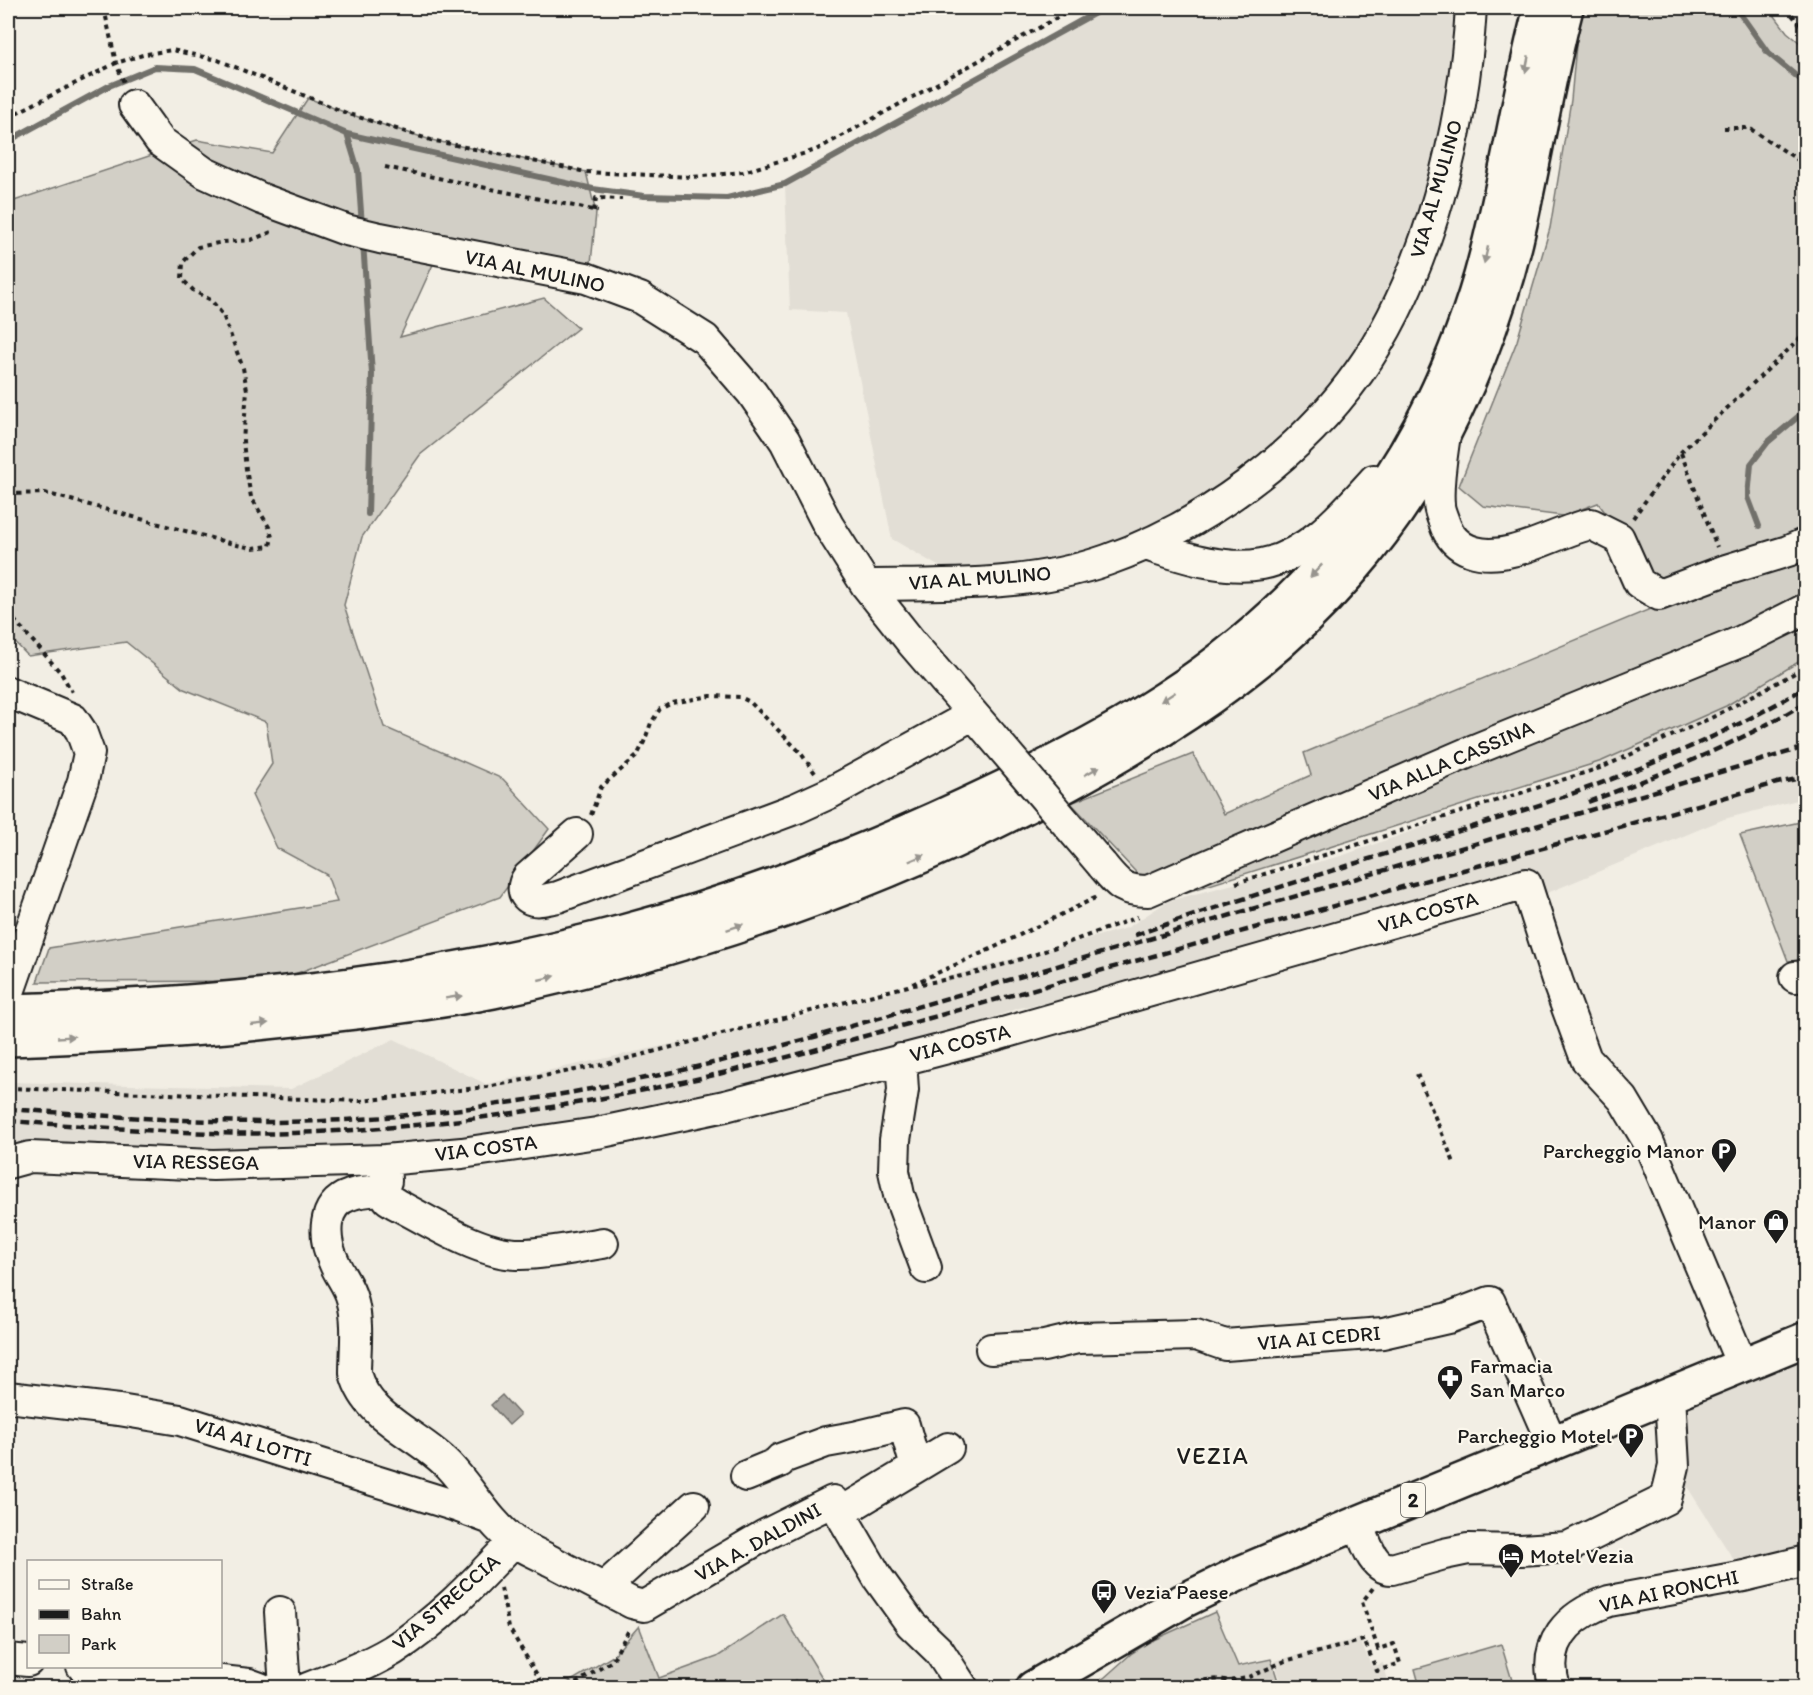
<svg xmlns="http://www.w3.org/2000/svg" width="1813" height="1695" font-family="Itim,sans-serif">
  <style>
    .built { fill: #e2ded5 }
    .green { fill: #d2cfc6; stroke: #777671; stroke-width: 1.5 }
    .water { fill: #a9a6a0; stroke: #716f6b; stroke-width: 1.5 }
    .lines { fill: none; stroke-linecap: round; stroke-linejoin: round }
    .stream { stroke: #716f6b; stroke-width: 6 }
    .minor-casing { stroke: #1c1c1c; stroke-width: 34 }
    .major-casing { stroke: #1c1c1c; stroke-width: 38 }
    .highway-casing { stroke: #1c1c1c; stroke-width: 38 }
    .path { stroke: #1c1c1c; stroke-width: 4; stroke-dasharray: 4.5 4.5; stroke-linecap: butt }
    .minor { stroke: #fbf7ec; stroke-width: 30 }
    .major { stroke: #fbf7ec; stroke-width: 33 }
    .highway { stroke: #fbf7ec; stroke-width: 33 }
    .rail { stroke: #1c1c1c; stroke-width: 4.5; stroke-dasharray: 9 4.5; stroke-linecap: butt }
    .minor-bridge-casing { stroke: #1c1c1c; stroke-width: 34; stroke-linecap: butt }
    .minor-bridge { stroke: #fbf7ec; stroke-width: 30 }
    .oneway { fill: #97948e }
    .labels { text-anchor: middle; stroke-width: 4.5; stroke-linejoin: round; paint-order: stroke }
    .shield { fill: #fbf7ec; stroke: #5f5e5a; stroke-width: 1.5 }
    .shield-label { font-size: 20px; font-weight: bold; fill: #1c1c1c }
    .street-label { font-size: 21px; fill: #1c1c1c; stroke: #fbf7ec }
    .poi-label { font-size: 21px; fill: #1c1c1c; stroke: #fbf7ec; text-anchor: end }
    .quarter-label { font-size: 24px; letter-spacing: 1.5px; fill: #1c1c1c; stroke: #fbf7ec }
  </style>
  <rect width="100%" height="100%" fill="#f2eee4"/>
  <filter id="ink" filterUnits="userSpaceOnUse"><feTurbulence type="fractalNoise" baseFrequency=".0167" numOctaves="2"/><feDisplacementMap in="SourceGraphic" scale="12" xChannelSelector="R" yChannelSelector="G"/><feConvolveMatrix kernelMatrix="1 2 1 2 8 2 1 2 1" color-interpolation-filters="sRGB"/></filter>
  <g filter="url(#ink)">
    <path class="built" d="M1104,8H1471L1426,239L1321,418L1145,545L967,583L892,539L846,313L790,310L785,185Z
      M1805,638V798L1724,819L1545,894L1536,873L1113,991L1019,1008L918,1045L579,1130L387,1151L8,1154V1082L291,1089L394,1039L486,1084L803,1016L1127,928L1168,901L1341,856L1577,773L1760,668Z
      M1805,1339V1561L1744,1576L1674,1466L1672,1412Z
      M1359,1638L1372,1667L1383,1663L1390,1687H1282L1275,1661Z"/>
    <path class="green" d="M1587,8H1769L1787,32L1805,47V658L1726,706L1602,761L1162,900L1071,803L1193,754L1224,814L1311,775L1304,753L1672,600L1598,503L1563,516L1483,506L1459,486L1517,341L1550,228L1571,100L1578,23Z
      M308,98L349,114L431,140L586,172L596,213L591,263L445,238L400,337L544,298L578,328L420,455L362,537L344,605L384,727L503,779L549,829L500,897L276,981L37,982L49,948L337,902L327,875L277,848L252,795L272,764L266,722L184,689L126,642L28,656L8,635V203L197,140L272,153Z
      M1805,821V960L1788,961L1740,835Z
      M1215,1612L1238,1666L1271,1659L1280,1687H1088L1104,1678L1132,1653L1149,1642Z
      M783,1614L828,1687H803L795,1680L785,1688L561,1687L613,1656L639,1626L659,1678L717,1657Z
      M1501,1644L1514,1687H1420L1415,1669Z"/>
    <path class="water" d="M502,1395L520,1415L509,1425L491,1405Z"/>
    <g class="lines">
      <path class="stream" d="M1736,8L1768,53L1806,84
        M347,134L358,170L362,226
        M8,141L109,86L155,67L195,69L347,134L593,189L644,196L727,198L785,184L1104,8
        M363,242L372,374L368,514
        M1759,526L1748,497L1751,464L1768,442L1806,410"/>
      <g class="minor-casing">
        <path id="minor" d="M134,105L160,141L205,173L262,199L346,230L380,238L586,278L640,298L705,339L752,393L785,441L828,525L866,585L912,643L992,736
          M1445,434C1442,457 1437,481 1439,504C1439,510 1442,516 1444,522C1454,553 1483,558 1512,551C1539,545 1564,530 1591,524L1619,538L1639,583L1659,595L1726,570L1788,551L1806,543
          M1145,545C1181,556 1223,571 1262,564C1309,555 1344,513 1374,480
          M866,585C946,584 1030,587 1107,560C1204,526 1299,456 1359,372C1429,273 1464,127 1471,8
          M8,692L73,719L81,731L89,753L83,781L8,995
          M577,834L528,877C522,885 521,897 533,900C540,902 550,898 558,897L797,808L830,793L972,715
          M1102,865C1118,884 1122,891 1148,891L1474,750L1742,641L1806,609
          M1795,977L1806,976
          M901,1059L903,1090L895,1140L894,1171L899,1195L926,1268
          M385,1160L386,1181L382,1190C372,1191 360,1191 350,1195C321,1204 323,1239 334,1262C339,1275 349,1286 352,1299C359,1322 355,1350 355,1373C367,1419 418,1434 448,1465C471,1489 487,1521 514,1541C525,1549 539,1554 551,1561C578,1575 605,1589 632,1603L644,1606L765,1535L833,1501L878,1578L911,1624L939,1651L963,1688
          M8,1163L30,1157L213,1165L385,1160L462,1153L597,1133L725,1106L982,1039L1526,884L1558,983L1586,1059L1623,1099L1648,1141L1742,1365
          M382,1190L388,1199L396,1204C428,1221 479,1253 516,1254C542,1255 577,1247 603,1243
          M991,1349L1044,1346L1078,1338L1196,1335L1225,1345L1383,1333L1448,1318L1490,1302L1552,1443
          M8,1397L119,1410L180,1420L459,1507L491,1519
          M746,1476L780,1462V1459L826,1442L854,1437L904,1425L916,1467
          M840,1513L948,1448
          M1358,1523C1365,1539 1371,1569 1392,1569L1444,1554L1468,1549L1521,1550L1568,1547L1666,1499L1674,1466L1670,1395
          M604,1588L694,1506
          M280,1612L285,1688
          M8,1659L28,1661
          M82,1666L249,1684L260,1688
          M308,1688C337,1677 366,1666 393,1650C439,1621 477,1580 514,1541
          M1555,1688C1541,1643 1568,1615 1609,1601L1744,1576L1806,1561"/>
      </g>
      <g class="major-casing">
        <path id="major" d="M1033,1688L1183,1601L1238,1574L1358,1523L1806,1339"/>
      </g>
      <g class="highway-casing">
        <path id="highway" d="M8,1011C214,1006 422,985 623,932C751,898 875,849 994,792C1046,767 1098,741 1147,710C1259,642 1358,544 1420,427C1445,379 1466,328 1481,276C1506,188 1518,96 1541,8
          M8,1039C119,1035 229,1028 339,1014C390,1008 443,1001 493,991C693,949 889,882 1068,784C1132,749 1195,712 1252,666C1321,611 1384,540 1428,463C1467,394 1497,318 1516,241C1534,164 1546,85 1566,8"/>
      </g>
      <path class="path" d="M104,8L116,63L125,85
        M1786,8L1806,31
        M8,117L116,63L146,54L172,50L218,60L349,114L431,140L586,172L693,177L743,172L816,150L1075,8
        M1724,128H1749L1806,165
        M385,167L598,211
        M594,211L596,198L622,199
        M1681,453L1717,547
        M8,494L45,493L237,545L252,548L270,546L272,537L269,527L251,497L246,469L243,441L247,390L243,368L223,315L211,300L194,291L182,279L183,262L198,247L223,242L251,240L274,231
        M1633,518L1681,452L1806,333
        M8,613L61,673L72,692
        M591,815L601,787L637,756L644,742L651,723L660,709L672,703L711,696L740,697L750,702L800,752L815,773
        M1236,883L1603,767L1713,717L1806,667
        M913,985C990,975 1065,943 1138,917
        M1417,1074L1455,1165
        M8,1088L360,1101L487,1087L606,1064L908,986L991,949L1097,897
        M501,1588L509,1628L545,1688
        M568,1688L612,1661L630,1628
        M1181,1688V1685L1193,1681L1220,1679L1229,1681L1247,1678L1285,1661L1364,1640L1377,1671L1400,1663L1394,1644L1378,1649L1362,1602L1373,1588"/>
      <use href="#minor" class="minor"/>
      <use href="#major" class="major"/>
      <use href="#highway" class="highway"/>
      <path class="rail" d="M1588,802C1662,774 1738,744 1806,702
        M1135,935C1231,902 1327,872 1424,842C1556,801 1686,759 1806,687
        M8,1109C125,1117 243,1127 360,1119C514,1108 665,1078 814,1037L1806,747
        M8,1121C102,1127 198,1136 294,1133C472,1127 646,1095 818,1049L1777,783L1806,777"/>
      <g class="minor-bridge-casing">
        <path id="minor-bridge" d="M992,736L1102,865"/>
      </g>
      <use href="#minor-bridge" class="minor-bridge"/>
    </g>
    <defs><path id="oneway-solid" d="M-6-.8H1V-3.2L6.5 0L1 3.2V.8H-6Z" transform="scale(1.5)"/></defs>
    <g class="oneway">
      <use href="#oneway-solid" transform="translate(1527 64) rotate(101)"/>
      <use href="#oneway-solid" transform="translate(1486 255) rotate(103)"/>
      <use href="#oneway-solid" transform="translate(1316 571) rotate(133)"/>
      <use href="#oneway-solid" transform="translate(1168 697) rotate(147)"/>
      <use href="#oneway-solid" transform="translate(1092 771) rotate(-29)"/>
      <use href="#oneway-solid" transform="translate(917 858) rotate(-23)"/>
      <use href="#oneway-solid" transform="translate(735 927) rotate(-19)"/>
      <use href="#oneway-solid" transform="translate(547 978) rotate(-13)"/>
      <use href="#oneway-solid" transform="translate(454 997) rotate(-9)"/>
      <use href="#oneway-solid" transform="translate(260 1024) rotate(-6)"/>
      <use href="#oneway-solid" transform="translate(66 1037) rotate(-3)"/>
    </g>
  </g>
  <defs>
    <g id="parking-pin" transform="scale(1.35)"><path d="M0 17L-7.5 6A9.5 9.5 0 1 1 7.5 6Z" fill="#1c1c1c" stroke="#fbf7ec"/><path d="M-3.5-5.5H1a3.5 3.5 0 0 1 0 7H-1V5.5H-3.5ZM-1-3.4V-.6H.8a1.4 1.4 0 0 0 0-2.8Z" fill="#fff"/></g>
    <g id="shop-pin" transform="scale(1.35)"><path d="M0 17L-7.5 6A9.5 9.5 0 1 1 7.5 6Z" fill="#1c1c1c" stroke="#fbf7ec"/><path d="M-5-2.5h2.3a2.7 3.5 0 0 1 5.4 0H5L5.5 6h-11ZM-1.5-2.5h3a1.5 2.3 0 0 0-3 0Z" fill="#fff"/></g>
    <g id="pharmacy-pin" transform="scale(1.35)"><path d="M0 17L-7.5 6A9.5 9.5 0 1 1 7.5 6Z" fill="#1c1c1c" stroke="#fbf7ec"/><path d="M-2-6h4v4h4v4h-4v4h-4v-4h-4v-4h4Z" fill="#fff"/></g>
    <g id="hotel-pin" transform="scale(1.35)"><path d="M0 17L-7.5 6A9.5 9.5 0 1 1 7.5 6Z" fill="#1c1c1c" stroke="#fbf7ec"/><path d="M-6-4.5h1.5V1H6V5H4.5V3h-9V5H-6ZM-4 0a1.8 1.8 0 1 1 3.6 0ZM.5 0V-2.5h3Q6-2.5 6 0Z" fill="#fff"/></g>
    <g id="bus-pin" transform="scale(1.35)"><path d="M0 17L-7.5 6A9.5 9.5 0 1 1 7.5 6Z" fill="#1c1c1c" stroke="#fbf7ec"/><path d="M-5-6H5V4H4V6H2V4H-2V6H-4V4H-5ZM-3.5-4V0h7V-4ZM-3.5 1.2v1.5H-2V1.2ZM2 1.2v1.5H3.5V1.2Z" fill="#fff"/></g>
  </defs>
  <g fill-rule="evenodd">
    <use href="#parking-pin" x="1724" y="1151"/>
    <use href="#shop-pin" x="1776" y="1222"/>
    <use href="#pharmacy-pin" x="1450" y="1378"/>
    <use href="#parking-pin" x="1631" y="1436"/>
    <use href="#hotel-pin" x="1511" y="1556"/>
    <use href="#bus-pin" x="1104" y="1592"/>
  </g>
  <g class="labels">
    <rect class="shield" x="1401" y="1483" width="24" height="34" rx="4.5"/>
    <g class="shield-label">
      <text x="1413" y="1507">2</text>
    </g>
    <g class="street-label">
      <text transform="translate(1436 189) rotate(-74)" y="7">VIA AL MULINO</text>
      <text transform="translate(535 271) rotate(12)" y="7">VIA AL MULINO</text>
      <text transform="translate(980 578) rotate(-4)" y="7">VIA AL MULINO</text>
      <text transform="translate(1451 761) rotate(-23)" y="7">VIA ALLA CASSINA</text>
      <text transform="translate(1428 912) rotate(-16)" y="7">VIA COSTA</text>
      <text transform="translate(960 1043) rotate(-14)" y="7">VIA COSTA</text>
      <text transform="translate(486 1148) rotate(-7)" y="7">VIA COSTA</text>
      <text transform="translate(196 1162) rotate(1)" y="7">VIA RESSEGA</text>
      <text transform="translate(1319 1338) rotate(-5)" y="7">VIA AI CEDRI</text>
      <text transform="translate(253 1442) rotate(17)" y="7">VIA AI LOTTI</text>
      <text transform="translate(758 1542) rotate(-29)" y="7">VIA A. DALDINI</text>
      <text transform="translate(1669 1591) rotate(-12)" y="7">VIA AI RONCHI</text>
      <text transform="translate(446 1602) rotate(-41)" y="7">VIA STRECCIA</text>
    </g>
    <g class="poi-label">
      <text x="1704" y="1158">Parcheggio Manor</text>
      <text x="1756" y="1229">Manor</text>
      <text x="1470" y="1373" text-anchor="start">Farmacia<tspan x="1470" dy="24">San Marco</tspan></text>
      <text x="1612" y="1443">Parcheggio Motel</text>
      <text x="1530" y="1563" text-anchor="start">Motel Vezia</text>
      <text x="1124" y="1599" text-anchor="start">Vezia Paese</text>
    </g>
    <g class="quarter-label">
      <text x="1213" y="1464">VEZIA</text>
    </g>
  </g>
  <rect width="1813" height="1695" fill="none" stroke="#fbf7ec" stroke-width="30"/>
  <rect x="15" y="15" width="1783" height="1665" fill="none" stroke="#1c1c1c" stroke-width="2" filter="url(#ink)"/>
  <rect x="27" y="1560" width="195" height="108" fill="#fbf7ec" stroke="#a29f99" stroke-width="1.5"/>
  <rect x="39" y="1580" width="30" height="9" fill="#fbf7ec" stroke="#a29f99" stroke-width="1.5"/>
  <text x="81" y="1590" font-size="18" fill="#1c1c1c">Straße</text>
  <rect x="39" y="1610" width="30" height="9" fill="#1c1c1c" stroke="#a29f99" stroke-width="1.5"/>
  <text x="81" y="1620" font-size="18" fill="#1c1c1c">Bahn</text>
  <rect x="39" y="1635" width="30" height="18" fill="#d2cfc6" stroke="#a29f99" stroke-width="1.5"/>
  <text x="81" y="1650" font-size="18" fill="#1c1c1c">Park</text>
</svg>
